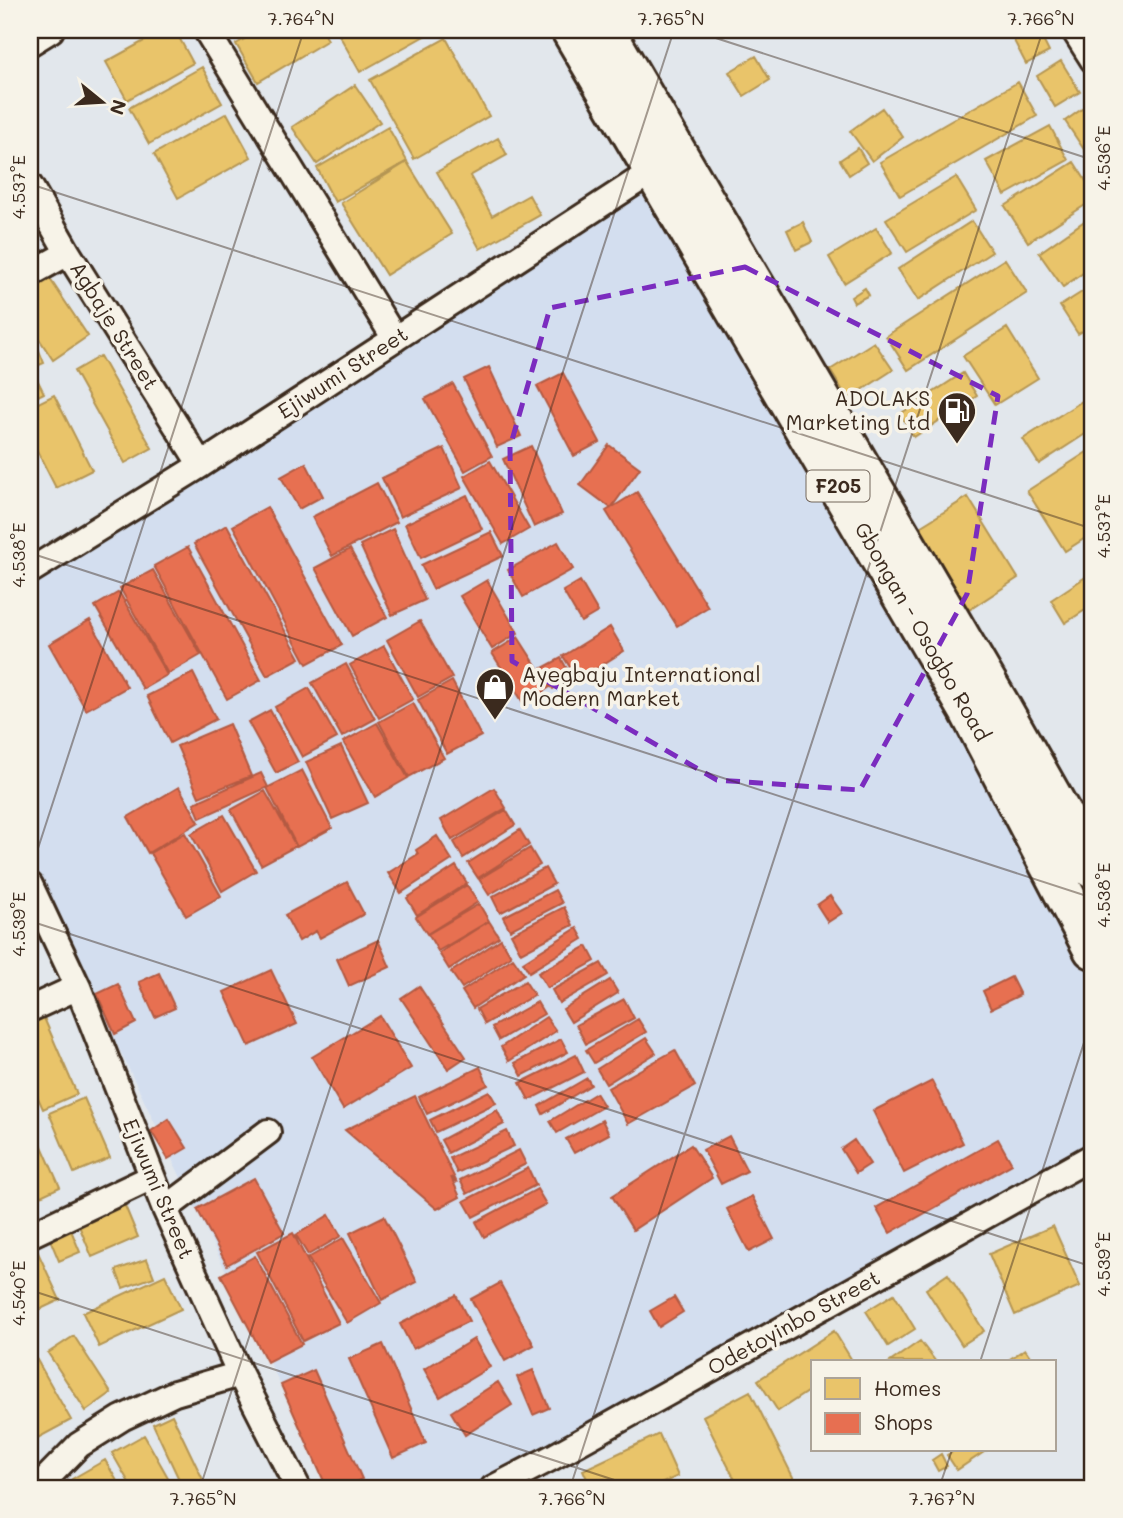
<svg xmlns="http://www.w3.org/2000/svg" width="1123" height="1518" font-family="Mali,sans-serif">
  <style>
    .built { fill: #d3deef }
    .homes { fill: #e9c46a; stroke: #b59653; stroke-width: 2 }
    .shops { fill: #e76f51; stroke: #b35a42; stroke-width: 2 }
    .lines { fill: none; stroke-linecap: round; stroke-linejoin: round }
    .minor-casing { stroke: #3b2a1e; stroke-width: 30 }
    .primary-casing { stroke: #3b2a1e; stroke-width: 44 }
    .minor { stroke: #f7f3e8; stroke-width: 24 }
    .primary { stroke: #f7f3e8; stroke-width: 38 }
    .marked { fill: none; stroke: #7b2cbf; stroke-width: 5; stroke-dasharray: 14 9; stroke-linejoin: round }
    .ticks { fill: none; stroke: #3b2a1e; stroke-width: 2; stroke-opacity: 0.45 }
    .labels { text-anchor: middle; stroke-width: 7; stroke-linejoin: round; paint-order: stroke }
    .shield { fill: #f7f3e8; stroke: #73665b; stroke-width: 2 }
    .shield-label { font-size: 19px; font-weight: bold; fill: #3b2a1e }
    .street-label { font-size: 21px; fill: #3b2a1e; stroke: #f7f3e8 }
    .poi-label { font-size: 21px; fill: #3b2a1e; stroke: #f7f3e8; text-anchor: end }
    .neatline { fill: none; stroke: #3b2a1e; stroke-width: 2.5 }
    .ticks-label { font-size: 18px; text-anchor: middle; fill: #3b2a1e }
  </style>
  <rect width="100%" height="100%" fill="#e2e7ec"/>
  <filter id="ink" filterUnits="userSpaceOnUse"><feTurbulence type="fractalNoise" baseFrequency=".0143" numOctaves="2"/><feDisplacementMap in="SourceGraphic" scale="14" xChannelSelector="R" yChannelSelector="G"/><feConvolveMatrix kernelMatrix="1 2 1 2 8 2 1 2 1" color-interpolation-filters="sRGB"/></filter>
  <g filter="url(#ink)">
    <path class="built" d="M655,183L1093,967V1150L489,1488H330L30,863V580Z"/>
    <path class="homes" d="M164,30H175L193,63L127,100L106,62Z
      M260,30H322L328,40L258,82L236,44Z
      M344,30H435L360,72L338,33Z
      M1020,30H1038L1049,52L1026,64L1011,35Z
      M446,38L489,116L414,159L370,80Z
      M756,56L770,80L744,96L729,72Z
      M1061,61L1080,92L1055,107L1037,76Z
      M202,67L222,103L149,144L129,108Z
      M1018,82L1037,116L900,196L880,162Z
      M355,85L380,122L317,164L292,127Z
      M1089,104L1093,111V150L1087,154L1065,121Z
      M882,108L903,137L872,161L850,131Z
      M227,113L251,157L178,198L154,154Z
      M1050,126L1068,160L1005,195L986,161Z
      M388,127L407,161L335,202L317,168Z
      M498,138L507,155L470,176L492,216L529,195L540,215L480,249L437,172Z
      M858,148L867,163L849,175L840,160Z
      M407,162L452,234L386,275L341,203Z
      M1074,162L1093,192V200L1028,242L1005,206Z
      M956,177L976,210L907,252L886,219Z
      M1093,215V266L1063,287L1039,253Z
      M972,221L992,252L918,300L898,269Z
      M803,222L812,242L796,250L787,230Z
      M876,228L892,253L844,283L829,257Z
      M1005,259L1027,293L908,370L886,336Z
      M1093,275V325L1078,334L1060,306L1093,285L1088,278Z
      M50,279L88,336L53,360L30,325V292Z
      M865,288L869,295L854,303L851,297Z
      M1007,328L1038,378L995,405L963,356Z
      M874,342L893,370L848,399L830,370Z
      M36,343L44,363L30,369V346Z
      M100,356L152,448L125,463L74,371Z
      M33,371L44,393L30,400V372Z
      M963,373L977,396L914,437L900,414Z
      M1093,394V429L1039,464L1023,439Z
      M54,395L92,470L56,488L30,437V407Z
      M1093,448V533L1065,551L1027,491Z
      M968,497L1018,578L969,610L918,528Z
      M1093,572V605L1065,623L1051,600Z
      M44,1018L77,1094L43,1109L30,1080V1024Z
      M84,1098L110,1158L74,1173L49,1113Z
      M30,1119L60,1187L30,1201Z
      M123,1201L138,1237L92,1257L77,1221Z
      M68,1223L80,1252L59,1261L47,1232Z
      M1053,1226L1080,1286L1015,1315L989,1254Z
      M34,1244L60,1300L30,1314V1247Z
      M147,1259L154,1277L123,1288L116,1270Z
      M948,1274L984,1331L962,1345L926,1289Z
      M165,1275L181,1309L99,1347L83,1313Z
      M894,1294L915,1329L888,1346L866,1311Z
      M834,1331L853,1362H813V1388L778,1411L758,1380Z
      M74,1336L111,1393L86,1411L48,1353Z
      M920,1341L936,1362H890Z
      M1025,1349L1034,1362H1008L1007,1361Z
      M33,1353L71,1420L36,1439L30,1427V1355Z
      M750,1391L794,1479L777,1488H739L703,1416Z
      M172,1415L207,1488H183L153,1424Z
      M659,1434L678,1476L652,1488H591L583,1470Z
      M144,1435L174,1488H132L112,1453Z
      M955,1450H987L957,1470L947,1455Z
      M941,1454L947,1466L938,1471L932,1460Z
      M105,1460L121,1488H78L72,1479Z"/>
    <path class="shops" d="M489,367L521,436L497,447L464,379Z
      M563,373L600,442L574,456L537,386Z
      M453,384L492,456L465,471L425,399Z
      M609,445L640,468L611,508L580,485Z
      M531,446L562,514L534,527L503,459Z
      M444,448L462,488L400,517L382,478Z
      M490,461L529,529L503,544L464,476Z
      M306,463L323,496L299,509L281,477Z
      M377,483L397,522L332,556L312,517Z
      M637,492L708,607L677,626L606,511Z
      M467,495L482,529L421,558L405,524Z
      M267,507L342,645L307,664L233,526Z
      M227,525L300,658L267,676L194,544Z
      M393,529L425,600L392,615L360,545Z
      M491,532L503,556L433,589L421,565Z
      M558,542L573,569L523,597L508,570Z
      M188,547L261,680L227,699L154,566Z
      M350,549L387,617L352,636L315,568Z
      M153,570L201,655L168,674L120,588Z
      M487,580L518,633L492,649L460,596Z
      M580,581L598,612L581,622L563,591Z
      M119,592L167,675L143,689L95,606Z
      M90,620L127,687L86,710L49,644Z
      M420,621L452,678L418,697L387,640Z
      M610,627L624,651L578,680L563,656Z
      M518,637L550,687L524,704L492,653Z
      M384,646L413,699L379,718L350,665Z
      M561,658L572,678L553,689L541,669Z
      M346,664L375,719L342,737L312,683Z
      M193,673L216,719L170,743L147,696Z
      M452,681L481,736L447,754L418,700Z
      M309,688L337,738L302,757L275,707Z
      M413,703L444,758L409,777L379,722Z
      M270,710L298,762L276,773L248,722Z
      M377,723L408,778L375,797L343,742Z
      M229,724L251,776L199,797L177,746Z
      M341,746L368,803L332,819L306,762Z
      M302,770L332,828L297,847L267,788Z
      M261,773L268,787L200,818L194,803Z
      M179,787L199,822L148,853L128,817Z
      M494,788L506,808L452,840L441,820Z
      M265,791L296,846L261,865L231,810Z
      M506,810L515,825L463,858L454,842Z
      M224,815L256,871L222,891L191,834Z
      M520,830L529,845L478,878L468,863Z
      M185,833L221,896L186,916L150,853Z
      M437,836L452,860L401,893L388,873L418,854L416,850Z
      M530,848L540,865L489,895L479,879Z
      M456,866L467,883L417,915L407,898Z
      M545,868L554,884L500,913L492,897Z
      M347,882L364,914L320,938L316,931L299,941L285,915Z
      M467,885L478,902L427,934L416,917Z
      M555,890L562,903L510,930L503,917Z
      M830,896L842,913L828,922L817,905Z
      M479,904L489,921L438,951L428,934Z
      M564,907L573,925L521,953L511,934Z
      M489,921L499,937L449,969L439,953Z
      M577,928L583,939L529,972L523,962Z
      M501,939L511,956L462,988L451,972Z
      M378,940L390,967L349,986L337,959Z
      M587,946L595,961L547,988L538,973Z
      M513,958L524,974L473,1008L462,991Z
      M601,963L608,975L559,1003L552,990Z
      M271,970L297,1024L249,1046L224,992Z
      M159,973L175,1008L155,1017L139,982Z
      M1011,977L1020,995L991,1009L983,991Z
      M610,980L618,993L571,1022L563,1009Z
      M525,981L534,995L485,1024L477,1009Z
      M118,984L136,1023L115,1034L97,994Z
      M419,986L466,1057L448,1069L401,998Z
      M624,999L634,1018L586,1044L576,1025Z
      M537,1002L544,1014L499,1040L492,1027Z
      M380,1016L411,1068L343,1109L312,1057Z
      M546,1017L556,1031L509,1061L501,1047Z
      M638,1019L646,1032L594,1063L586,1050Z
      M646,1038L656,1053L606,1084L597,1069Z
      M561,1039L568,1052L522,1076L515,1063Z
      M675,1050L695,1086L628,1124L608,1088Z
      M576,1055L584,1072L529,1100L520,1083Z
      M480,1067L488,1085L427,1114L419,1097Z
      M587,1078L591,1085L543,1114L539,1106Z
      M932,1081L963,1143L904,1173L873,1111Z
      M489,1091L496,1103L436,1132L430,1120Z
      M596,1093L604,1106L557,1133L550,1121Z
      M415,1096L457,1183L451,1177L460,1197L437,1209L345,1130Z
      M497,1110L504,1124L448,1153L441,1140Z
      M169,1119L187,1148L168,1159L151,1131Z
      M602,1120L609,1134L574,1153L566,1139Z
      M507,1131L514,1146L457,1173L450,1158Z
      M729,1136L747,1171L721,1184L703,1150Z
      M998,1139L1012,1164L890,1233L876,1208Z
      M854,1140L870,1164L856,1173L841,1149Z
      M691,1145L712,1178L633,1230L612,1196Z
      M519,1150L526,1164L467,1194L460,1180Z
      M528,1168L536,1185L473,1217L464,1201Z
      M254,1178L284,1233L227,1265L197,1209Z
      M537,1189L546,1204L484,1237L476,1222Z
      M752,1196L774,1239L749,1252L727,1209Z
      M329,1215L341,1236L308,1255L296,1235Z
      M384,1216L417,1282L382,1300L350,1233Z
      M293,1233L339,1323L303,1341L257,1252Z
      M343,1238L381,1303L347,1323L308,1258Z
      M255,1256L302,1344L267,1362L221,1275Z
      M500,1283L534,1345L505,1361L471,1299Z
      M456,1295L469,1321L413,1349L400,1324Z
      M674,1297L683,1312L659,1327L650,1311Z
      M474,1339L490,1367L440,1397L424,1369Z
      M383,1344L426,1443L393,1458L349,1359Z
      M314,1370L362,1479L342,1488H327L281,1385Z
      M533,1370L549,1408L533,1415L517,1377Z
      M498,1382L512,1405L465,1435L451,1412Z"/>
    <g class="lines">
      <g class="minor-casing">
        <path id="minor" d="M206,30L395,339
          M1074,30L1093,60
          M30,43L51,30
          M30,186L68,253L201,465
          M30,274L68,253
          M30,571L201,465L654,170
          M30,885L78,987L165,1209L240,1374L298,1488
          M30,1009L78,987
          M165,1209L268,1132
          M30,1235L152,1177
          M37,1488L79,1445L122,1418L175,1393L240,1374
          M493,1488L553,1457L1093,1156"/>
      </g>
      <g class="primary-casing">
        <path id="primary" d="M571,30L692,236L969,711L1093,949
          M605,30L1000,705L1093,869"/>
      </g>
      <use href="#minor" class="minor"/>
      <use href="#primary" class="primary"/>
    </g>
  </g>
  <path class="marked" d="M745,267L998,396L967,594L860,790L717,780L512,661L510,447L550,308Z"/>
  <path class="ticks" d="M691,30L1093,160M30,184L1093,529M30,553L1093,898M30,873L304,30M30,921L1093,1267M30,1290L639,1488M980,1362L1093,1015M200,1488L674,30M570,1488L1043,30M939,1488L952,1450"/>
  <defs>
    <g id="fuel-pin" transform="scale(2.0125)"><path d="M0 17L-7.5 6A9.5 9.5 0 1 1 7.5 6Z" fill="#3b2a1e" stroke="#f7f3e8"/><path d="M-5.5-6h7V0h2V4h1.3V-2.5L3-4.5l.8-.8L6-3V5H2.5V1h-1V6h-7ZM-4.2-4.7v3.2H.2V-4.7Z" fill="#fff"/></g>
    <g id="shop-pin" transform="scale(2.0125)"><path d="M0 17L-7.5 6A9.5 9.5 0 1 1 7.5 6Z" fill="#3b2a1e" stroke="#f7f3e8"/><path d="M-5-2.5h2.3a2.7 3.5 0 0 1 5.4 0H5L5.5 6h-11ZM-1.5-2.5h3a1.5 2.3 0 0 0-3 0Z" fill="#fff"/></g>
  </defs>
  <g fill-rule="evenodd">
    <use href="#fuel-pin" x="957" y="411"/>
    <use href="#shop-pin" x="495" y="687"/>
  </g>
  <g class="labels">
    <rect class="shield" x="806.5" y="470.5" width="63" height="31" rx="5"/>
    <g class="shield-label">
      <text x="838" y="493">F205</text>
    </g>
    <g class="street-label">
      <text transform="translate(114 326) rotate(58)" y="7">Agbaje Street</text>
      <text transform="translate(343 373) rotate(-33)" y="7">Ejiwumi Street</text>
      <text transform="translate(922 632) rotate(60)" y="7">Gbongan - Osogbo Road</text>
      <text transform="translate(158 1189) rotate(67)" y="7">Ejiwumi Street</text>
      <text transform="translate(794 1323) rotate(-29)" y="7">Odetoyinbo Street</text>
    </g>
    <g class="poi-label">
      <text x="930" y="406">ADOLAKS<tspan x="930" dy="24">Marketing Ltd</tspan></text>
      <text x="522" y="682" text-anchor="start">Ayegbaju International<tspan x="522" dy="24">Modern Market</tspan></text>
    </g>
  </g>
  <rect width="1123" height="1518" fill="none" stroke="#f7f3e8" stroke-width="77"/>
  <rect x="811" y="1360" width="245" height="91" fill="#f7f3e8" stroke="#aca397" stroke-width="2"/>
  <rect x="825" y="1378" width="35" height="21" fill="#e9c46a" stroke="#aca397" stroke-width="2"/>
  <text x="874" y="1396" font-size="21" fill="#3b2a1e">Homes</text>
  <rect x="825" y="1413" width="35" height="21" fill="#e76f51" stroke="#aca397" stroke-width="2"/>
  <text x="874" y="1430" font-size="21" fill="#3b2a1e">Shops</text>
  <g transform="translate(102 102) rotate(108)" stroke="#f7f3e8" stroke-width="5" paint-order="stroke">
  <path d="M0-5L12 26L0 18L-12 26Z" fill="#3b2a1e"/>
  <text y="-10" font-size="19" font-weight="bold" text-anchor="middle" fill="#3b2a1e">N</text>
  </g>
  <rect x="38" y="38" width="1046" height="1442" class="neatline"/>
  <g class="ticks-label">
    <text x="301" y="25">7.764°N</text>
    <text x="671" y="25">7.765°N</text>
    <text x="1041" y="25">7.766°N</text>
    <text transform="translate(1104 158) rotate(-90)" y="6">4.536°E</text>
    <text transform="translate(19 187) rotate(-90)" y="6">4.537°E</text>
    <text transform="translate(1104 526) rotate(-90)" y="6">4.537°E</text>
    <text transform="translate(19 555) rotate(-90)" y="6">4.538°E</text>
    <text transform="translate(1104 895) rotate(-90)" y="6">4.538°E</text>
    <text transform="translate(19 924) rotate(-90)" y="6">4.539°E</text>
    <text transform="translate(1104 1264) rotate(-90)" y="6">4.539°E</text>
    <text transform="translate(19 1293) rotate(-90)" y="6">4.540°E</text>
    <text x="203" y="1505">7.765°N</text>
    <text x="572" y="1505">7.766°N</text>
    <text x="942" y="1505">7.767°N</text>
  </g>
</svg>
